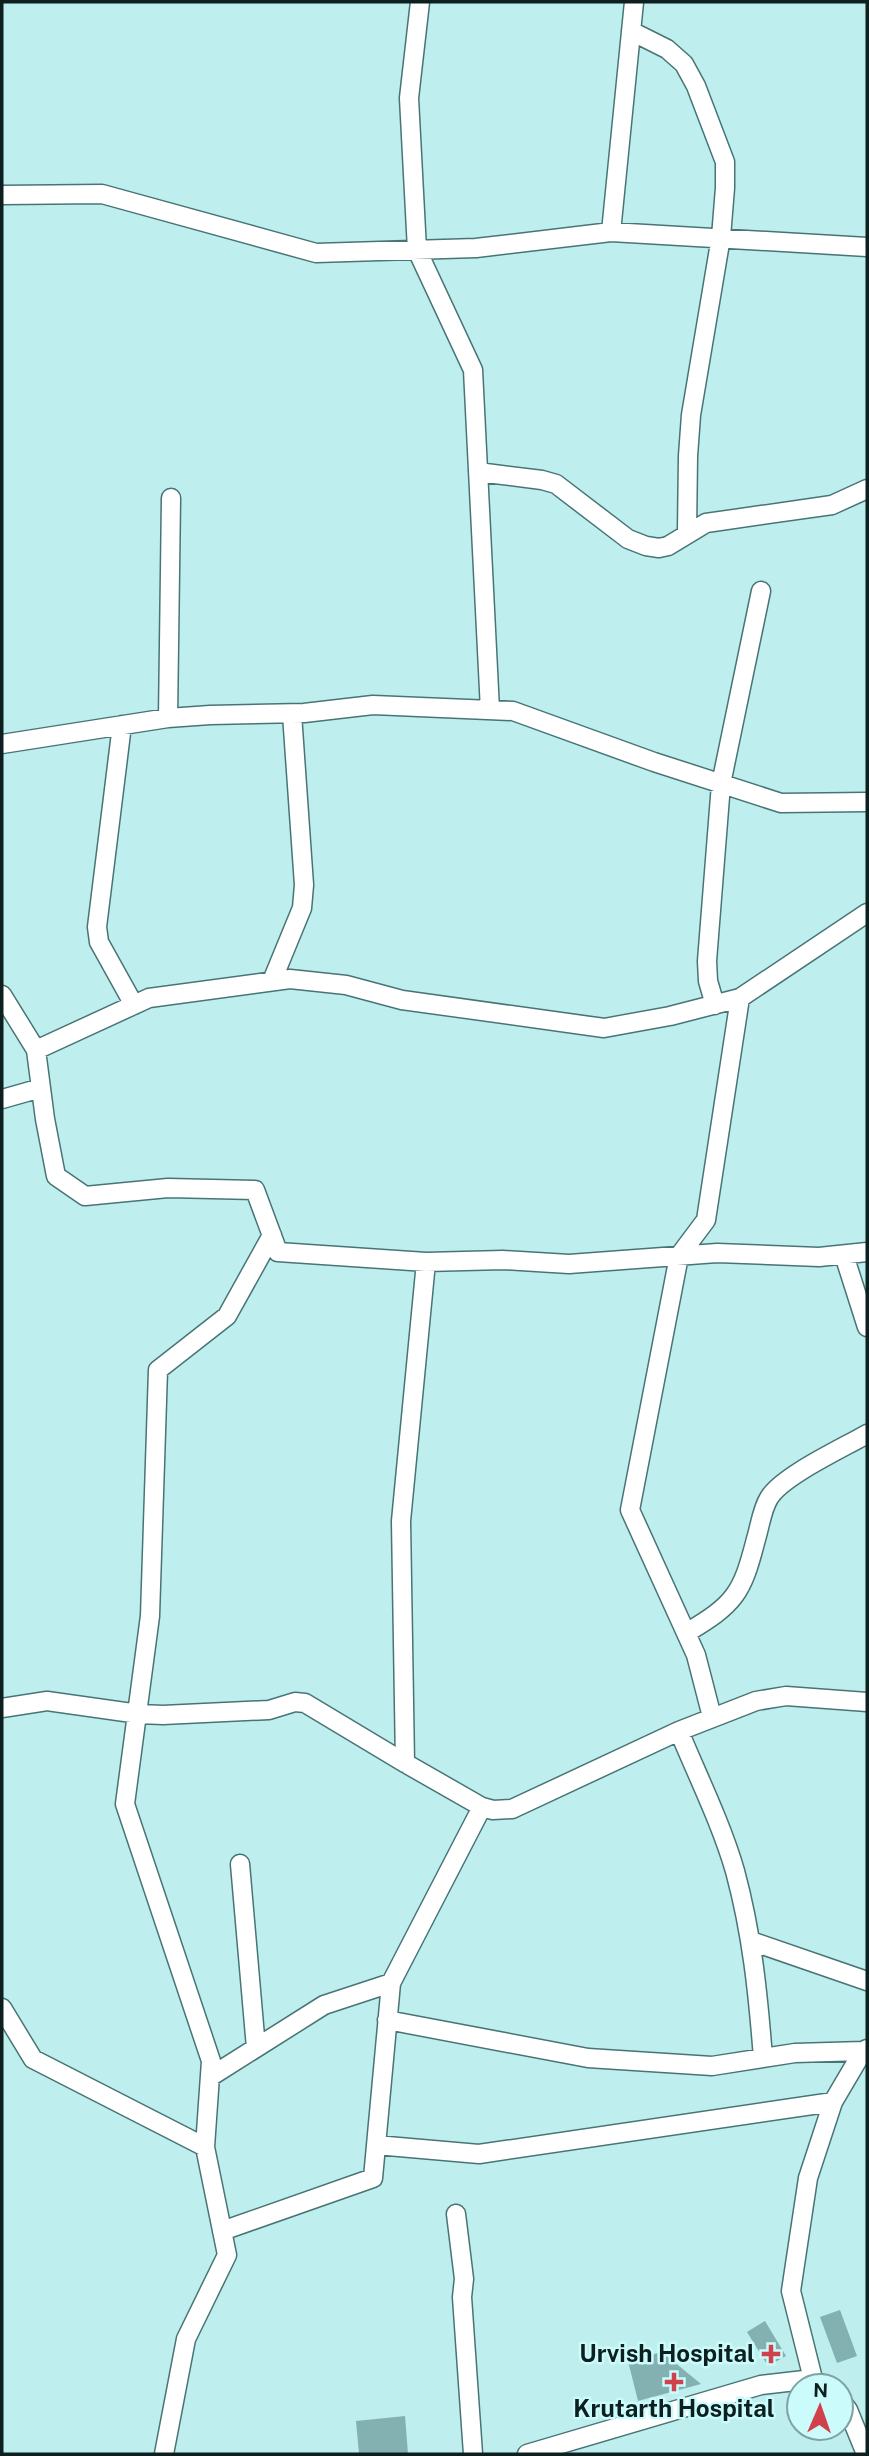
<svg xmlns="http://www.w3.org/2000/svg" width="869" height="2456" font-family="'Public Sans',sans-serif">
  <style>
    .building { fill: #83b1b2 }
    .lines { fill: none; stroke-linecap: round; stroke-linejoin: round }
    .street-casing { stroke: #487475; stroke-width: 21 }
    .street { stroke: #fff; stroke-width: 18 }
    .poi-dot { fill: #d1414b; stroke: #cbfbfb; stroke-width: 2.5 }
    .labels { text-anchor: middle; stroke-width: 5; stroke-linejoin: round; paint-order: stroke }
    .poi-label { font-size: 24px; font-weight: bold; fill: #0d1f1f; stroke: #cbfbfb; text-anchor: end }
  </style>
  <rect width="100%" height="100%" fill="#beeeee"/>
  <path class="building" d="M840,2310L857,2356L837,2363L820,2317Z
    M765,2321L786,2356L768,2366L747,2332Z
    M662,2352L701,2384L638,2401L628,2361Z
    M405,2416L408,2454H359L356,2421Z"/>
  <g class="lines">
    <g class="street-casing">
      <path id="street" d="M420,2L409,98L417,250L473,370L490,710
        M631,31L667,49L684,64L696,86L725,162V188L721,237L691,415L688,456L687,532
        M2,195L102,194L316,253L476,248L611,232L867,247
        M611,232L634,2
        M478,472L542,480L556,484L628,539L646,546L659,548L668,546L706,523L832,505L867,489
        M168,718L171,498
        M122,725L97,927L99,942L134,1005
        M2,744L168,718L210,715L304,713L373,705L513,711L654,762L781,803L867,802
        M272,981L302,908L304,885L292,714
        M2,995L36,1050L45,1119L56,1176L85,1196L168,1188L255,1190L278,1252L426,1262L503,1260L569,1264L717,1253L819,1257L867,1252
        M715,1005L708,981L707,961L721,784L761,591
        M36,1050L149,998L290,979L346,985L402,1000L604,1028L670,1016L740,998L867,913
        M2,1099L41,1088
        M844,1255L867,1327
        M686,1633C735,1604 742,1594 756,1539C760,1526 762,1509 769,1498C782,1476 843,1448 867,1434
        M2,1708L47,1701L139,1714L163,1715L269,1710L295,1702L305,1703L405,1763L482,1807L493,1810L512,1809L679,1731L756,1701L786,1696L867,1702
        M712,1717L696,1655L630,1510L679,1256L706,1220L740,998
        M679,1731C698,1777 721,1823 735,1871C752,1934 758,1993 763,2058
        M405,1763L401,1521L426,1262
        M240,1864L256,2048
        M751,1941L867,1981
        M2,2008L33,2059L205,2147
        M387,2020L588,2058L712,2066L795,2053L863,2051
        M210,2077L324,2005L391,1983
        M376,2145L479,2154L833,2102
        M456,2214L464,2279L462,2297L473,2454
        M222,2231L373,2178L391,1983L482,1807
        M813,2379L791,2291L808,2178L833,2102L863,2051L867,2049
        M841,2401L848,2410L866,2454
        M164,2454L186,2339L227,2255L205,2147L211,2061L125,1804L150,1616L158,1370L227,1316L272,1235
        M527,2454L761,2385L813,2379L825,2386"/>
    </g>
    <use href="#street" class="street"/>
  </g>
  <g class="poi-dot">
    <path d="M767.5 2343.5h7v7h7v7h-7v7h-7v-7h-7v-7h7z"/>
    <path d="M670.5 2371.5h7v7h7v7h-7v7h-7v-7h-7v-7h7z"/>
  </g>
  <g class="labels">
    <g class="poi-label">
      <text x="755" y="2362">Urvish Hospital</text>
      <text x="674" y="2417" text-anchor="middle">Krutarth Hospital</text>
    </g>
  </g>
  <rect width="869" height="2456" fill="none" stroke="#0d1f1f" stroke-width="7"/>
  <g transform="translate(820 2407) rotate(2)"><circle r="33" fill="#cbfbfb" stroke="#7fa3a3" stroke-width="2"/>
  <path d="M0-5L12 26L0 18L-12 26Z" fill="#d1414b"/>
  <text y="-10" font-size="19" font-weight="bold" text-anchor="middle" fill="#0d1f1f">N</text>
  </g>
</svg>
